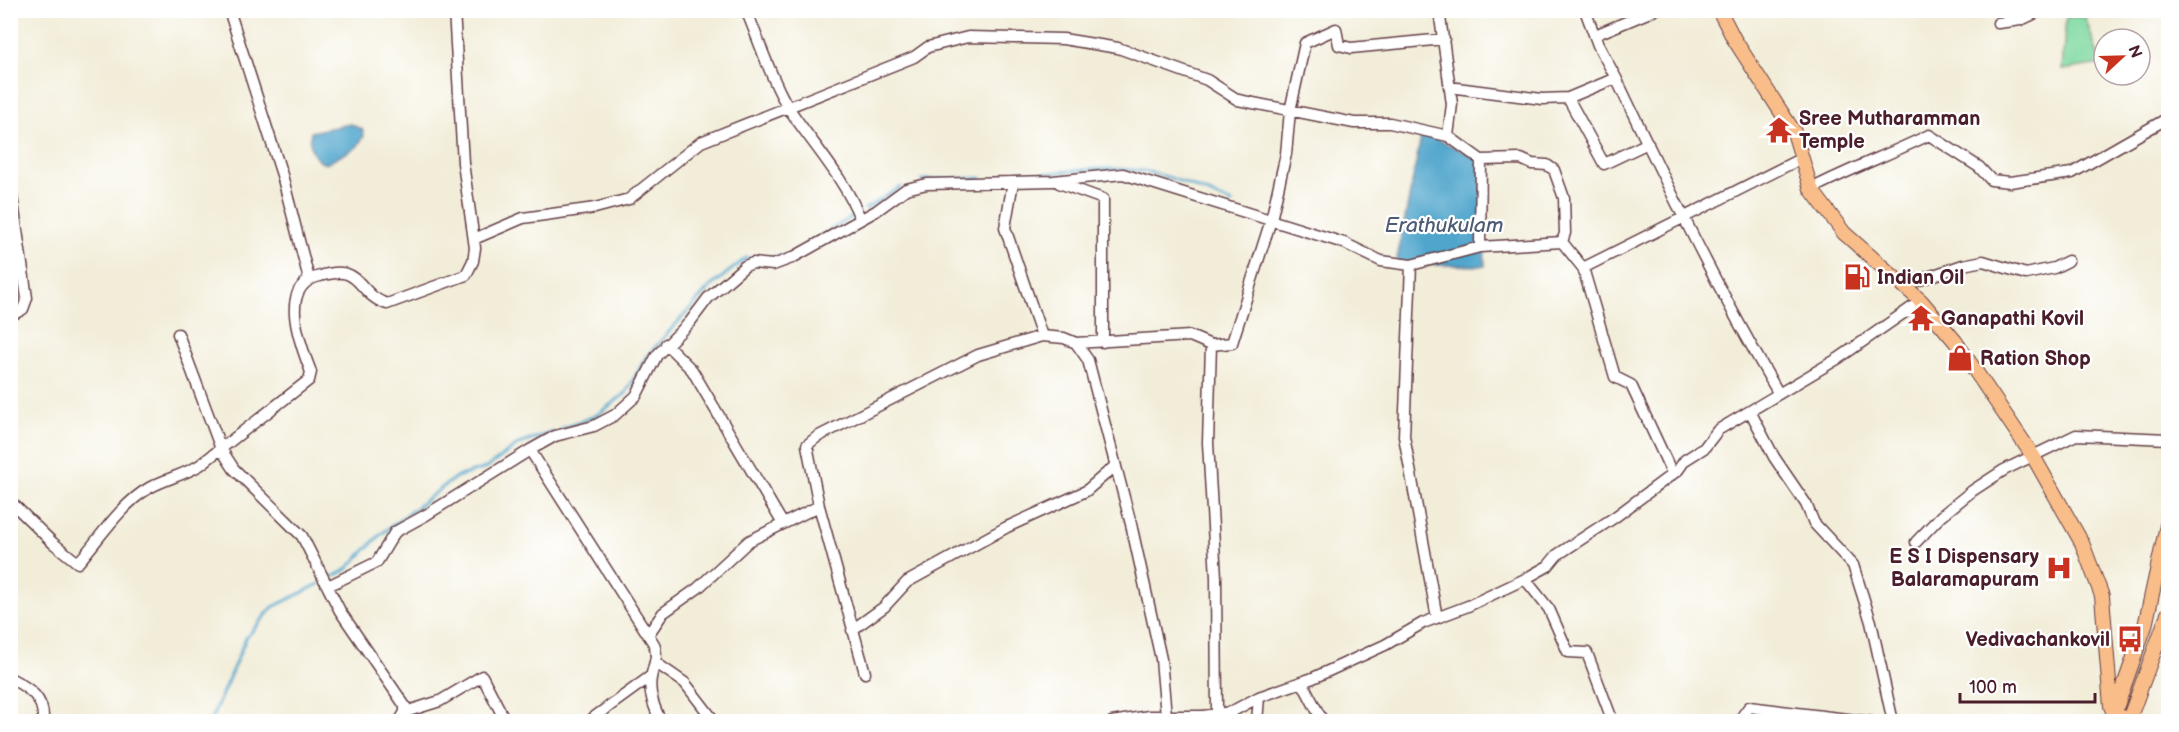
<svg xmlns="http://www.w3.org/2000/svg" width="2179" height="732" font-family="'Balsamiq Sans',sans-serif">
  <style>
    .green { fill: #7fd9a0; stroke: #647c66; stroke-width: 1.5 }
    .water { fill: #50a5cc; stroke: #4d627c; stroke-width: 1.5 }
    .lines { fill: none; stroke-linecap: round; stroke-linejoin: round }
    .stream { stroke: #50a5cc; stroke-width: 3 }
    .minor-casing { stroke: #633e45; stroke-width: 13 }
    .major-casing { stroke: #633e45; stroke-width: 16 }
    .minor { stroke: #fff; stroke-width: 10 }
    .major { stroke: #f8bd89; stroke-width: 14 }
    .labels { text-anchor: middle; stroke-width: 4.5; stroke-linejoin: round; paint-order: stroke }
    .poi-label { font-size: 20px; font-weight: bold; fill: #4a1f2b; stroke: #fff; text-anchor: start }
    .water-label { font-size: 21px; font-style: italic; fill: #4d5b73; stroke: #fff }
  </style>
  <rect width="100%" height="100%" fill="#fff"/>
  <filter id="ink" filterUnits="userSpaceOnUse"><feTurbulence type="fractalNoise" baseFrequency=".0167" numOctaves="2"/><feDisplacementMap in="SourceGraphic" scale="12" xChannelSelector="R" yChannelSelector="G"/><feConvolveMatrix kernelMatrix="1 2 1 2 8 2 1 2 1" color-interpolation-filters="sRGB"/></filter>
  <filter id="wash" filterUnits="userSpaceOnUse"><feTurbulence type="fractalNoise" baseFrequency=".008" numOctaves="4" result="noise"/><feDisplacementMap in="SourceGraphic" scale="24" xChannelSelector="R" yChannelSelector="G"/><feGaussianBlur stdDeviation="1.35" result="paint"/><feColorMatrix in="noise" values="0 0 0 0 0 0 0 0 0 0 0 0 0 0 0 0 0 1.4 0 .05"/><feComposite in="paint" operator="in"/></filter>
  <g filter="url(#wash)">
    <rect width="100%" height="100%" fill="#f2edd8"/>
    <path class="green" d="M2066,17H2085L2101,64L2062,70Z"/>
    <path class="water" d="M350,124L362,129L364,136L357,147L326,164C312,160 308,145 311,132Z
      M1422,132L1481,160L1485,266L1396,264Z"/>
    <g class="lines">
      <path class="stream" d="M1008,177C1052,174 1098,165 1142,171C1174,176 1203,191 1232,203
        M922,180L981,178
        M865,209L901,187
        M1292,232L1312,238
        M820,236L852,217
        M766,259L783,256
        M562,429L597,415L626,393L646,357L710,287L746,258L753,259
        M332,577L346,570L380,535L456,477L486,468L519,444L553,432
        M210,722L246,638L273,607L319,584"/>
    </g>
  </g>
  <g filter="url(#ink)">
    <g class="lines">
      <g class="minor-casing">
        <path id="minor" d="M229,10L282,175L309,279
          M746,10C759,40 772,82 788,107C813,145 843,176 860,218
          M1439,10L1452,104L1448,136L1481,160L1521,159L1532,164L1547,165L1554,170L1564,198L1565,233L1562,242
          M1585,10L1598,45L1616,78
          M1998,23L2021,20L2042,10
          M1595,35L1655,10
          M1449,87L1542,99L1568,98L1616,78C1667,185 1719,292 1779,394
          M1568,98L1604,164L1648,143
          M1013,182L1005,228L1042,336
          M10,183L27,298L23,309L10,316
          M1059,183L1103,199V342
          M1811,189C1850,169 1890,154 1929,135L1979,167L1991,180L2010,182L2072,173L2168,118
          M474,239L523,218L595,208L629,199L701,142L914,57L928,47L968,37L1063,39L1118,48L1207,80L1238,100L1354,123H1390L1448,136
          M1480,247L1481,160
          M1411,265L1480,247L1562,242L1583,268L1615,377L1631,385L1672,473
          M1583,268L1800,159
          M1902,286L1963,265L1983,261L2026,274L2054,268L2068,261
          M178,334L221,449L234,469L302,536L340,611L405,706V712L399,722
          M1076,343L1190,336L1211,345L1232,343L1271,220L1286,154L1290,111L1305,43L1336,29L1339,45L1351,48L1444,39
          M666,344L692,370L783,524
          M1211,345L1208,443L1216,577L1217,714
          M1750,411L1774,457L1806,504L1814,523L1853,565L1871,622L1893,722
          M530,450L555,436L594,426L615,415L636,396L657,355L690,322L708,298L745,266L753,263L773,265L792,258L876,211L906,189L927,184L1053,181L1123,174L1344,243L1381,261L1411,265L1404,436L1437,618
          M10,501L53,543L78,563C99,539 121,504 149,488C165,479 184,475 200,465L309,380L311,372C301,346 276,285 320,276C328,274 339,271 347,274C361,278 366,298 387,304L466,275L473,261L475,248L463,163L454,10
          M1916,542L1941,516L1972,491L2004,470L2076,435L2168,439
          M1525,579L1549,609L1568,652L1587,653L1613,722
          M328,586L377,562L395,532L426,515L530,450L654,644C659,658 653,665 651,678C648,693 655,709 661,722
          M852,630L884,607L907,582L1007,527L1086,491L1115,466
          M648,635L663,613L698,588L749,541L819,506
          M656,663L685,683L715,722
          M865,673L819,506L807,445L817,437L978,355L1042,336L1064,338L1076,343L1088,360L1131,524L1161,659L1166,716
          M10,678C29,688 45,698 43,722
          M1302,682L1323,722
          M405,712L440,701L482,676L506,722
          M595,722L593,718L651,676
          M1112,722L1149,716H1203L1231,712L1259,697L1313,678L1385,645L1423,623L1468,606L1525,579L1548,566L1557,555L1615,517L1678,470L1685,460L1704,448L1718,430L1839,358L1921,301
          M1257,722L1259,697
          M1738,722L1749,707L1872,722"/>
      </g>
      <g class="major-casing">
        <path id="major" d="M1719,10L1734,39L1794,132L1811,189L1844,233L1921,301L1955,341L2033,456L2082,543L2102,596L2111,706L2114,714L2128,720
          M10,11L12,10
          M2114,714L2145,626L2168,521
          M2128,722L2168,614"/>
      </g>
      <use href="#minor" class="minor"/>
      <use href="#major" class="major"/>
    </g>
  </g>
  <defs>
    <g id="temple-bare" transform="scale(2.07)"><path d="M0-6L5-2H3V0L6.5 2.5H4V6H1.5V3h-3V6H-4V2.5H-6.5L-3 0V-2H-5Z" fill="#c8321e" stroke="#fff" stroke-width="2.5" paint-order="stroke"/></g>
    <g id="fuel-bare" transform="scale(2.07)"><path d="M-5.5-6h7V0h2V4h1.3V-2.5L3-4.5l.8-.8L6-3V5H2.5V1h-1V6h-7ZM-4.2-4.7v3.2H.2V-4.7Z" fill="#c8321e" stroke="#fff" stroke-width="2.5" paint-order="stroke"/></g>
    <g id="shop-bare" transform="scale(2.07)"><path d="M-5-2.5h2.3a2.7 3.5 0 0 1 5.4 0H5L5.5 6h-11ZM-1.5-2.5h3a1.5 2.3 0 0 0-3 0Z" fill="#c8321e" stroke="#fff" stroke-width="2.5" paint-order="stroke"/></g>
    <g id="hospital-bare" transform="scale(2.07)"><path d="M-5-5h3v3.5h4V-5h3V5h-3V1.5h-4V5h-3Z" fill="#c8321e" stroke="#fff" stroke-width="2.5" paint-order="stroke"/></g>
    <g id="bus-bare" transform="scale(2.07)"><path d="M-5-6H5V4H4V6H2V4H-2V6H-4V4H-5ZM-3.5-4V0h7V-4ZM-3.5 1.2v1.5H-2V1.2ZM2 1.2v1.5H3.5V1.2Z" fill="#c8321e" stroke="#fff" stroke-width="2.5" paint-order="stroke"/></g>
  </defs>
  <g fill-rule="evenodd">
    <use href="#temple-bare" x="1779" y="130"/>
    <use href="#fuel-bare" x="1857" y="277"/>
    <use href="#temple-bare" x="1921" y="318"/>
    <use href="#shop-bare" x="1960" y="358"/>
    <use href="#hospital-bare" x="2059" y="568"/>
    <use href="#bus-bare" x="2130" y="639"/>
  </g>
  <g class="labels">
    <g class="poi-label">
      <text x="1799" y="125">Sree Mutharamman<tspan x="1799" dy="23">Temple</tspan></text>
      <text x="1877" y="284">Indian Oil</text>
      <text x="1941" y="325">Ganapathi Kovil</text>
      <text x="1980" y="365">Ration Shop</text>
      <text x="2039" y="563" text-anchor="end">E S I Dispensary<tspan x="2039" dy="23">Balaramapuram</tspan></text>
      <text x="2110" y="646" text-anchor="end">Vedivachankovil</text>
    </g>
    <g class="water-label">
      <text x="1444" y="232">Erathukulam</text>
    </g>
  </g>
  <rect width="2179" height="732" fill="none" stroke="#fff" stroke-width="36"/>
  <g transform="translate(2122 57) rotate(68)"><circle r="28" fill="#ffffff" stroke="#b7a5aa" stroke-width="1.5"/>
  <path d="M0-4.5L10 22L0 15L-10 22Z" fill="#c8321e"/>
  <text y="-9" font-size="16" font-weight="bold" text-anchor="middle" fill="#4a1f2b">N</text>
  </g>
  <path d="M1960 693v9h135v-9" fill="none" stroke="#4a1f2b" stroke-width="3"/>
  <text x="1969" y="693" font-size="18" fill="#4a1f2b" stroke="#ffffff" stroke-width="4.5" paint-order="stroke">100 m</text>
</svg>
